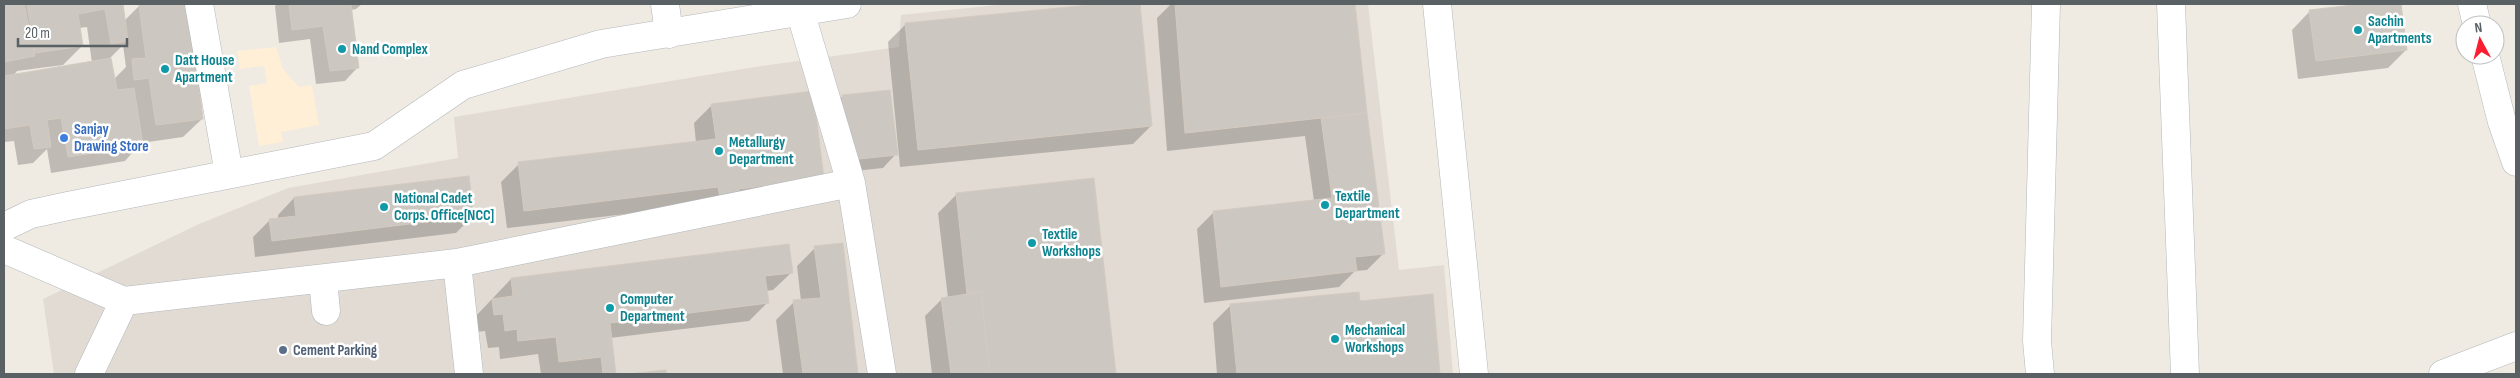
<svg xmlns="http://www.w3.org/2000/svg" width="2520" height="378" font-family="'Sofia Sans Condensed',sans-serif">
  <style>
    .commercial { fill: #ffefd7 }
    .education { fill: #e1dbd3 }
    .shadow { fill: #0003; fill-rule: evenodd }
    .building { fill: #ccc7c1; stroke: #d4cac0 }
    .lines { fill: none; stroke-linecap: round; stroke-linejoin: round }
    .minor-casing { stroke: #b3b7bb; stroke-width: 29 }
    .minor { stroke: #fff; stroke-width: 28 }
    .culture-dot { fill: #0f9aa8; stroke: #fff; stroke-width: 2 }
    .shop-dot { fill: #3f7fe0; stroke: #fff; stroke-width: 2 }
    .service-dot { fill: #5c6f8a; stroke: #fff; stroke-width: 2 }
    .labels { text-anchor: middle; stroke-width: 5; stroke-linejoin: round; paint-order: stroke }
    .culture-label { font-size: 15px; font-weight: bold; fill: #0d838f; stroke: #fff; text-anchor: start }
    .shop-label { font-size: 15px; font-weight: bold; fill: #366cbe; stroke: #fff; text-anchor: start }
    .service-label { font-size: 15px; font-weight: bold; fill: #4e5e75; stroke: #fff; text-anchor: start }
  </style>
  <rect width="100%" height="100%" fill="#efeae2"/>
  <path class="commercial" d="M276,47L283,69L299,87L312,85L319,125L281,132L283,142L259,146L249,86L267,83L264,66L240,69L237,51Z"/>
  <path class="education" d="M1006,4H1368L1399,270L1444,265L1453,374H54L43,299L199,224L288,188L458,158L454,117L755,67L899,47L901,15Z"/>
  <path class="shadow" d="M4,4H122L124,21L139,6L187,4L202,119L183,137L141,143L125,161L51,173L47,149L33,163L18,165L14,141L4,142ZM87,27L92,63L13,76L17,71L63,65L82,46L79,28ZM123,45L126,67L113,80L110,58Z
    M277,4H362L356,9L351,10L358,67L345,81L316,84L310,39L279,43L275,6Z
    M1112,4H1139L1151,126L1133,144L900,167L888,42L906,24Z
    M1171,4H1354L1365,113L1384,253L1367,270L1355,271L1339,287L1204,303L1197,229L1213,213L1314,201L1305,136L1167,151L1157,18Z
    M2372,4H2400L2406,50L2388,68L2298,79L2292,30L2310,11Z
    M843,96L896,154L883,168L836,173L829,110Z
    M712,105L822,178L701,205L507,228L501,182L519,164L696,143L694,123Z
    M1093,179L1115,374H932L925,316L942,299L948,298L938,213L956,195Z
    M294,198L473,216L456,233L255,257L253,237L270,220L278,219V215Z
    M842,244L857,374H783L776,320L794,302L801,301L797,266L815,248Z
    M792,272L773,290L766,291L767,303L749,321L610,338L615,374H541L538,354L500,359L499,347L488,348L485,331L476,332L474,318L511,279Z
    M1432,296L1438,374H1217L1213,323L1231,305L1359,302Z"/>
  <path class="building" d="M4,4H24L35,56L4,62Z
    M27,4H123L128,41L111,44L105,9L78,14L83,46L35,53Z
    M147,4H189L203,119L156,125L149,78L134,80L132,59L146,58L139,5Z
    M289,4H351L359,68L330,71L323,26L292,30Z
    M1100,4H1140L1152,126L918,150L905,23Z
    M1175,4H1355L1367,113L1185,133Z
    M2362,4H2401L2407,50L2316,61L2309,10Z
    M111,58L117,90L134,88L143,145L68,157L61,118L47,120L51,147L34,149L30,125L4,129V76Z
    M890,90L898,155L849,160L842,95Z
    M813,91L824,179L739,189L740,196L720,198L718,187L524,211L518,162L716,139L711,104Z
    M1367,113L1385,254L1355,257L1357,271L1221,287L1213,211L1332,198L1321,118Z
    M469,176L474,216L272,241L269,219L296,216L294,197Z
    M1094,178L1116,374H990L981,292L967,294L956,193Z
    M843,243L858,374H803L793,300L821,298L814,246Z
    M789,244L793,273L765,276L769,303L610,323L616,374H603L601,357L559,362L556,337L518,341L517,329L505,331L503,314L494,315L492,299L513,296L511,278Z
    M981,292L990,374H951L941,298Z
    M1359,292L1360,301L1433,294L1440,374H1237L1230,304Z
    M666,370V374H629Z"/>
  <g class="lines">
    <g class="minor-casing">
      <path id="minor" d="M199,4L229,174
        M665,4L669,34
        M798,4L851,183
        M1437,4L1474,374
        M2171,4L2185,374
        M2472,4L2477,25
        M2485,55L2502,122L2516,162
        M4,227L31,214L68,206L374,146L463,85L601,44L847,4
        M4,249L124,301L457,263L851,183L882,374
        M457,263L469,374
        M323,280L326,311
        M89,374L124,301
        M2040,374L2037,341L2046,4
        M2443,374L2516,346"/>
    </g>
    <use href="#minor" class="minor"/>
  </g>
  <g class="culture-dot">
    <circle cx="2358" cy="30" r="5"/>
    <circle cx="342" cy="49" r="5"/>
    <circle cx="165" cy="69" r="5"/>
    <circle cx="719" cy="151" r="5"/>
    <circle cx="1325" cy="205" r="5"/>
    <circle cx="384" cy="207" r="5"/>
    <circle cx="1032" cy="243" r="5"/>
    <circle cx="610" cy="308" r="5"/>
    <circle cx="1335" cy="339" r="5"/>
  </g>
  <circle class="shop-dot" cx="64" cy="138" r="5"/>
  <circle class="service-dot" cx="283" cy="350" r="5"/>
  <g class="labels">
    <g class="culture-label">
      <text x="2368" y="26">Sachin<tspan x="2368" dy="17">Apartments</tspan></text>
      <text x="352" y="54">Nand Complex</text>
      <text x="175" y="65">Datt House<tspan x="175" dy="17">Apartment</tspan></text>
      <text x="729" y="147">Metallurgy<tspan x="729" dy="17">Department</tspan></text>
      <text x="1335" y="201">Textile<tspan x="1335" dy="17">Department</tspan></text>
      <text x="394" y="203">National Cadet<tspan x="394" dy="17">Corps. Office[NCC]</tspan></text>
      <text x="1042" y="239">Textile<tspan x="1042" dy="17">Workshops</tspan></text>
      <text x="620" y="304">Computer<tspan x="620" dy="17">Department</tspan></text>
      <text x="1345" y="335">Mechanical<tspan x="1345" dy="17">Workshops</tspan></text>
    </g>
    <g class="shop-label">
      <text x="74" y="134">Sanjay<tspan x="74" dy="17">Drawing Store</tspan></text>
    </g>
    <g class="service-label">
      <text x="293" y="355">Cement Parking</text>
    </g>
  </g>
  <rect width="2520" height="378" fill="none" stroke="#5a6165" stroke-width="10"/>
  <g transform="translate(2480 40) rotate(353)"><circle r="24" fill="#ffffff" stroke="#bdc0c1"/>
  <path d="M0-4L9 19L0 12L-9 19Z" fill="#fb1d32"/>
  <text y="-8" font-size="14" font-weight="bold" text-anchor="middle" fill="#5a6165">N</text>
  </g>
  <path d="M18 38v8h109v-8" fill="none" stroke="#5a6165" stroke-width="2.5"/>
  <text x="25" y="38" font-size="15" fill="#5a6165" stroke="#ffffff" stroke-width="4" paint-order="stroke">20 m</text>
</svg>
